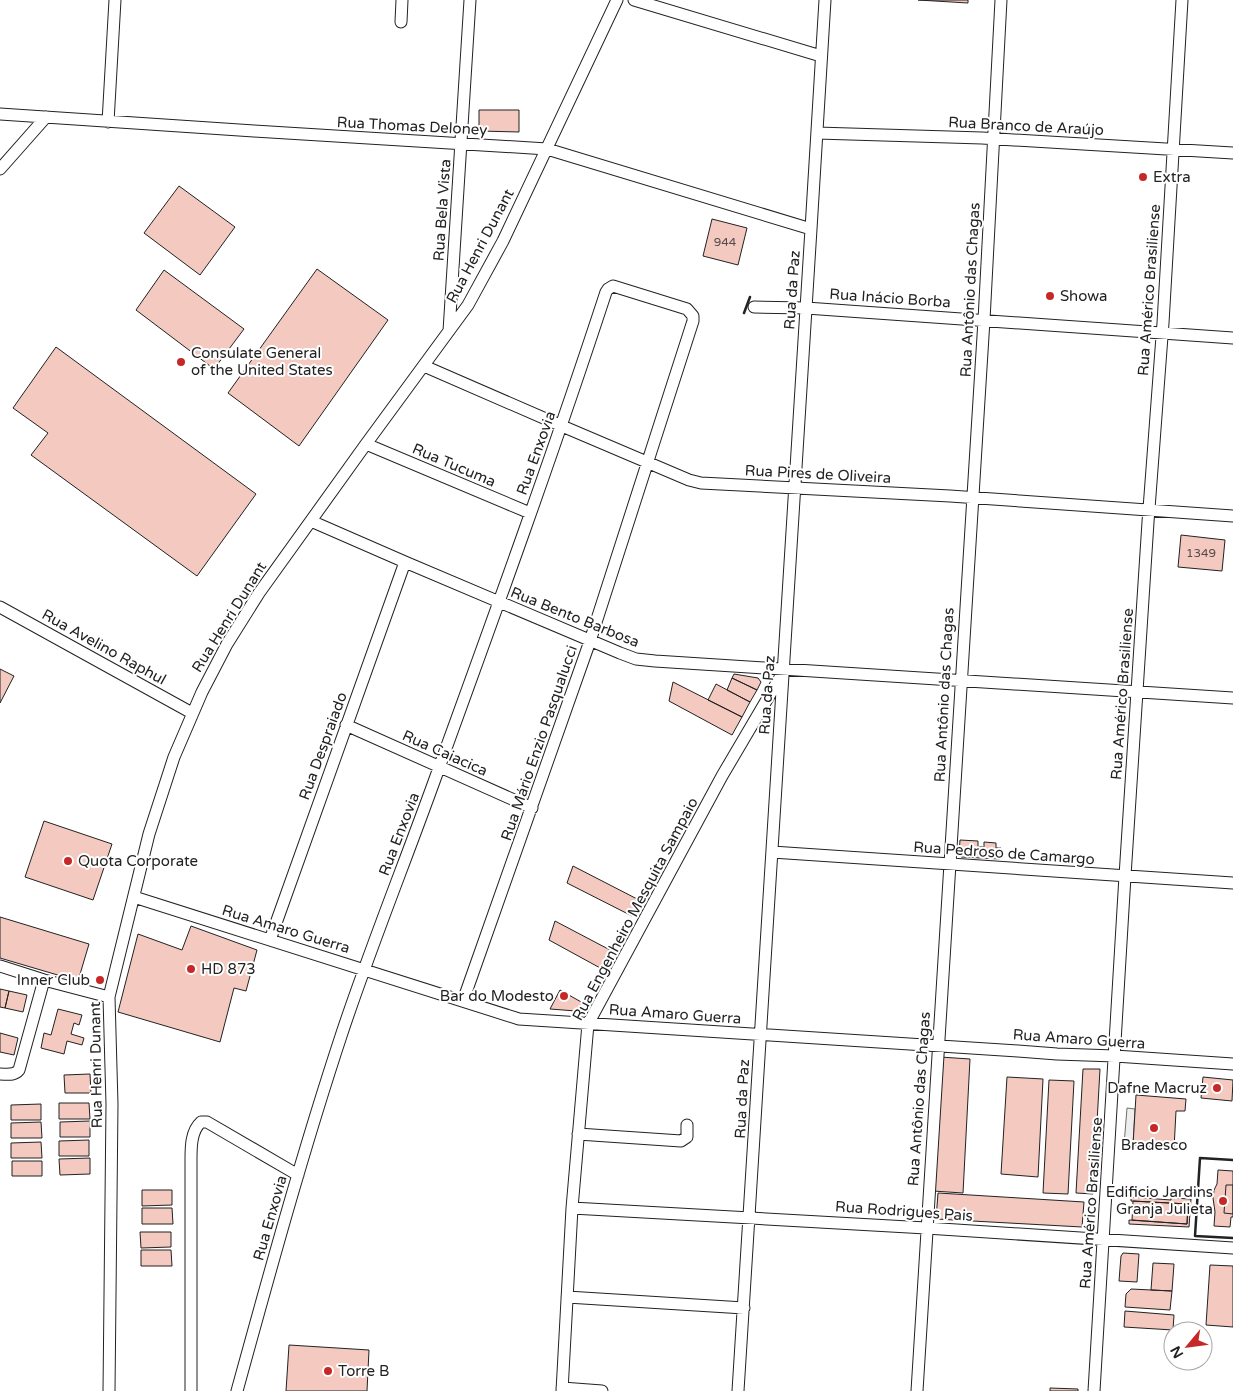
<svg xmlns="http://www.w3.org/2000/svg" width="1233" height="1391" font-family="'Varela Round',sans-serif">
  <style>
    .green { fill: #eee; stroke: #6f6f6f }
    .building { fill: #f3c9c0; stroke: #222 }
    .lines { fill: none; stroke-linecap: round; stroke-linejoin: round }
    .minor-casing { stroke: #222; stroke-width: 13 }
    .minor { stroke: #fff; stroke-width: 11 }
    .wall { stroke: #222; stroke-width: 2.5 }
    .poi-dot { fill: #c62828; stroke: #fff; stroke-width: 2 }
    .labels { text-anchor: middle; stroke-width: 4; stroke-linejoin: round; paint-order: stroke }
    .number-label { font-size: 12px; fill: #564c4a }
    .street-label { font-size: 15px; fill: #222; stroke: #fff }
    .poi-label { font-size: 15px; fill: #222; stroke: #fff; text-anchor: start }
  </style>
  <rect width="100%" height="100%" fill="#fff"/>
  <path class="green" d="M1127,1108L1135,1109L1133,1145H1124Z"/>
  <path class="building" d="M918,0H968V3Z
    M479,110H519V132L479,131Z
    M179,186L235,227L200,275L144,233Z
    M712,219L747,228L738,265L703,256Z
    M317,269L388,320L299,446L228,393Z
    M164,270L244,329L214,369L136,310Z
    M56,347L256,494L197,576L31,455L48,433L13,408Z
    M1181,535L1225,540L1222,571L1178,567Z
    M0,669L14,676L0,703Z
    M734,674L758,678L761,682L757,690L732,678Z
    M732,678L757,690L750,702L727,690Z
    M673,682L742,717L732,735L669,701Z
    M716,684L750,702L742,717L708,700Z
    M44,821L112,844L93,900L25,877Z
    M960,840L978,841V847H984V842L996,843V848H1001L1000,859L961,857L959,855Z
    M573,866L641,901L632,916L567,883Z
    M0,917L89,944L78,981L0,958Z
    M555,921L612,951L602,969L549,940Z
    M191,926L257,950L246,991L234,988L220,1042L118,1012L138,934L182,950Z
    M0,989L9,991L5,1008L0,1007Z
    M560,990L583,1003L576,1011L550,1009Z
    M9,991L27,995L23,1012L5,1008Z
    M58,1009L82,1015L79,1025L74,1023L71,1034L84,1038L82,1045L67,1041L64,1054L41,1048L44,1033L51,1035Z
    M0,1033L18,1038L14,1055L0,1052Z
    M940,1057L970,1059L963,1193L933,1191Z
    M1083,1069H1100L1093,1194L1076,1193Z
    M90,1074L91,1093H65L64,1075Z
    M1007,1077L1043,1079L1038,1177L1001,1174Z
    M1203,1077L1233,1080L1232,1101L1201,1098Z
    M1049,1080L1074,1081L1068,1194L1043,1193Z
    M1136,1095L1186,1099L1185,1111H1176L1174,1149L1133,1145Z
    M59,1103H89L90,1119H59Z
    M41,1104V1120H11V1105Z
    M90,1121V1137H60V1122Z
    M41,1122L42,1138H11V1123Z
    M89,1140V1156H59V1141Z
    M41,1142L42,1158H11V1143Z
    M90,1158V1174L60,1175L59,1159Z
    M12,1161H42V1176H12Z
    M1218,1170L1233,1171V1217H1231L1230,1227L1214,1226L1215,1212L1213,1198L1214,1190L1217,1184Z
    M1226,1185H1233V1214L1224,1213Z
    M142,1190H172V1205L142,1206Z
    M938,1193L1084,1202L1082,1227L936,1219Z
    M1131,1197L1171,1200V1198L1191,1199L1189,1227L1129,1224V1220L1187,1224L1188,1204L1131,1201Z
    M1133,1201L1188,1204L1187,1224L1132,1220Z
    M142,1208H172L173,1224H142Z
    M140,1232H171V1247L141,1248Z
    M141,1250H171L172,1266H141Z
    M1123,1253L1139,1254L1137,1282L1119,1281L1121,1256Z
    M1153,1263L1174,1264L1172,1291L1151,1290Z
    M1210,1265L1233,1266V1327L1206,1325Z
    M1131,1289L1172,1291L1170,1310L1125,1307L1126,1294Z
    M1125,1311L1174,1315L1173,1330L1124,1327Z
    M289,1345L369,1350L367,1391H286Z
    M1050,1388L1078,1389V1391H1050Z"/>
  <g class="lines">
    <g class="minor-casing">
      <path id="minor" d="M634,0L821,56
        M401,22L402,0
        M0,114L254,131L547,149L811,229
        M108,122L115,0
        M817,133L982,138L1233,153
        M0,169L46,117
        M754,307L806,308L1233,338
        M449,331L470,0
        M424,366L562,426L689,480L701,483L950,496L1233,516
        M366,444L530,513
        M311,521L405,562L620,653L636,659L655,661L1233,698
        M0,607L192,713
        M346,725L532,808
        M772,852L1233,883
        M134,897L519,1019L1018,1051L1057,1054L1115,1056L1233,1064
        M270,940L405,562
        M0,966L44,980L109,997
        M0,1074C7,1074 14,1076 19,1070L44,980
        M578,1134L681,1141L687,1137V1125
        M572,1208L926,1228L1233,1248
        M567,1297L744,1308
        M562,1388L602,1391
        M109,1391L112,1104L109,997L149,834L174,757L202,692L227,644L259,593L366,444L468,305L503,241L617,0
        M191,1391V1159C191,1147 191,1131 201,1122H207L298,1175
        M237,1391C270,1271 303,1151 342,1033C372,943 408,855 440,765C497,608 554,451 606,292L608,289L613,286L687,309L693,316V321L590,641L463,1001
        M562,1391L572,1208L588,1024L722,776L782,674
        M738,1391L811,229L825,0
        M917,1391L984,320L1001,0
        M1094,1391L1125,876L1148,522L1163,323L1182,0"/>
    </g>
    <use href="#minor" class="minor"/>
    <path class="wall" d="M744,313L750,297
      M1233,1160L1200,1158L1195,1236L1233,1238"/>
  </g>
  <g class="poi-dot">
    <circle cx="1143" cy="177" r="5"/>
    <circle cx="1050" cy="296" r="5"/>
    <circle cx="181" cy="362" r="5"/>
    <circle cx="68" cy="861" r="5"/>
    <circle cx="191" cy="969" r="5"/>
    <circle cx="100" cy="980" r="5"/>
    <circle cx="564" cy="996" r="5"/>
    <circle cx="1217" cy="1088" r="5"/>
    <circle cx="1154" cy="1128" r="5"/>
    <circle cx="1223" cy="1201" r="5"/>
    <circle cx="328" cy="1371" r="5"/>
  </g>
  <g class="labels">
    <g class="number-label">
      <text x="725" y="246">944</text>
      <text x="1201" y="557">1349</text>
    </g>
    <g class="street-label">
      <text transform="translate(412 126) rotate(3)" y="5">Rua Thomas Deloney</text>
      <text transform="translate(1026 126) rotate(3)" y="5">Rua Branco de Araújo</text>
      <text transform="translate(442 210) rotate(-86)" y="5">Rua Bela Vista</text>
      <text transform="translate(480 246) rotate(-62)" y="5">Rua Henri Dunant</text>
      <text transform="translate(792 290) rotate(-86)" y="5">Rua da Paz</text>
      <text transform="translate(970 290) rotate(-87)" y="5">Rua Antônio das Chagas</text>
      <text transform="translate(1149 290) rotate(-86)" y="5">Rua Américo Brasiliense</text>
      <text transform="translate(890 298) rotate(4)" y="5">Rua Inácio Borba</text>
      <text transform="translate(536 453) rotate(-70)" y="5">Rua Enxovia</text>
      <text transform="translate(454 465) rotate(23)" y="5">Rua Tucuma</text>
      <text transform="translate(818 474) rotate(3)" y="5">Rua Pires de Oliveira</text>
      <text transform="translate(229 617) rotate(-58)" y="5">Rua Henri Dunant</text>
      <text transform="translate(575 617) rotate(22)" y="5">Rua Bento Barbosa</text>
      <text transform="translate(104 647) rotate(29)" y="5">Rua Avelino Raphul</text>
      <text transform="translate(1122 694) rotate(-86)" y="5">Rua Américo Brasiliense</text>
      <text transform="translate(767 695) rotate(-86)" y="5">Rua da Paz</text>
      <text transform="translate(944 695) rotate(-87)" y="5">Rua Antônio das Chagas</text>
      <text transform="translate(539 743) rotate(-71)" y="5">Rua Mário Enzio Pasqualucci</text>
      <text transform="translate(323 746) rotate(-70)" y="5">Rua Despraiado</text>
      <text transform="translate(445 753) rotate(24)" y="5">Rua Caiacica</text>
      <text transform="translate(399 834) rotate(-69)" y="5">Rua Enxovia</text>
      <text transform="translate(1004 853) rotate(4)" y="5">Rua Pedroso de Camargo</text>
      <text transform="translate(635 909) rotate(-62)" y="5">Rua Engenheiro Mesquita Sampaio</text>
      <text transform="translate(286 929) rotate(17)" y="5">Rua Amaro Guerra</text>
      <text transform="translate(675 1014) rotate(4)" y="5">Rua Amaro Guerra</text>
      <text transform="translate(1079 1039) rotate(4)" y="5">Rua Amaro Guerra</text>
      <text transform="translate(96 1065) rotate(-91)" y="5">Rua Henri Dunant</text>
      <text transform="translate(742 1099) rotate(-87)" y="5">Rua da Paz</text>
      <text transform="translate(919 1099) rotate(-86)" y="5">Rua Antônio das Chagas</text>
      <text transform="translate(1091 1203) rotate(-86)" y="5">Rua Américo Brasiliense</text>
      <text transform="translate(904 1211) rotate(4)" y="5">Rua Rodrigues Pais</text>
      <text transform="translate(270 1218) rotate(-74)" y="5">Rua Enxovia</text>
    </g>
    <g class="poi-label">
      <text x="1153" y="182">Extra</text>
      <text x="1060" y="301">Showa</text>
      <text x="191" y="358">Consulate General<tspan x="191" dy="17">of the United States</tspan></text>
      <text x="78" y="866">Quota Corporate</text>
      <text x="201" y="974">HD 873</text>
      <text x="90" y="985" text-anchor="end">Inner Club</text>
      <text x="554" y="1001" text-anchor="end">Bar do Modesto</text>
      <text x="1207" y="1093" text-anchor="end">Dafne Macruz</text>
      <text x="1154" y="1150" text-anchor="middle">Bradesco</text>
      <text x="1213" y="1197" text-anchor="end">Edificio Jardins<tspan x="1213" dy="17">Granja Julieta</tspan></text>
      <text x="338" y="1376">Torre B</text>
    </g>
  </g>
  <g transform="translate(1188 1346) rotate(241)"><circle r="24" fill="#ffffff" stroke="#a7a7a7"/>
  <path d="M0-4L9 19L0 12L-9 19Z" fill="#c62828"/>
  <text y="-8" font-size="14" font-weight="bold" text-anchor="middle" fill="#222222">N</text>
  </g>
</svg>
